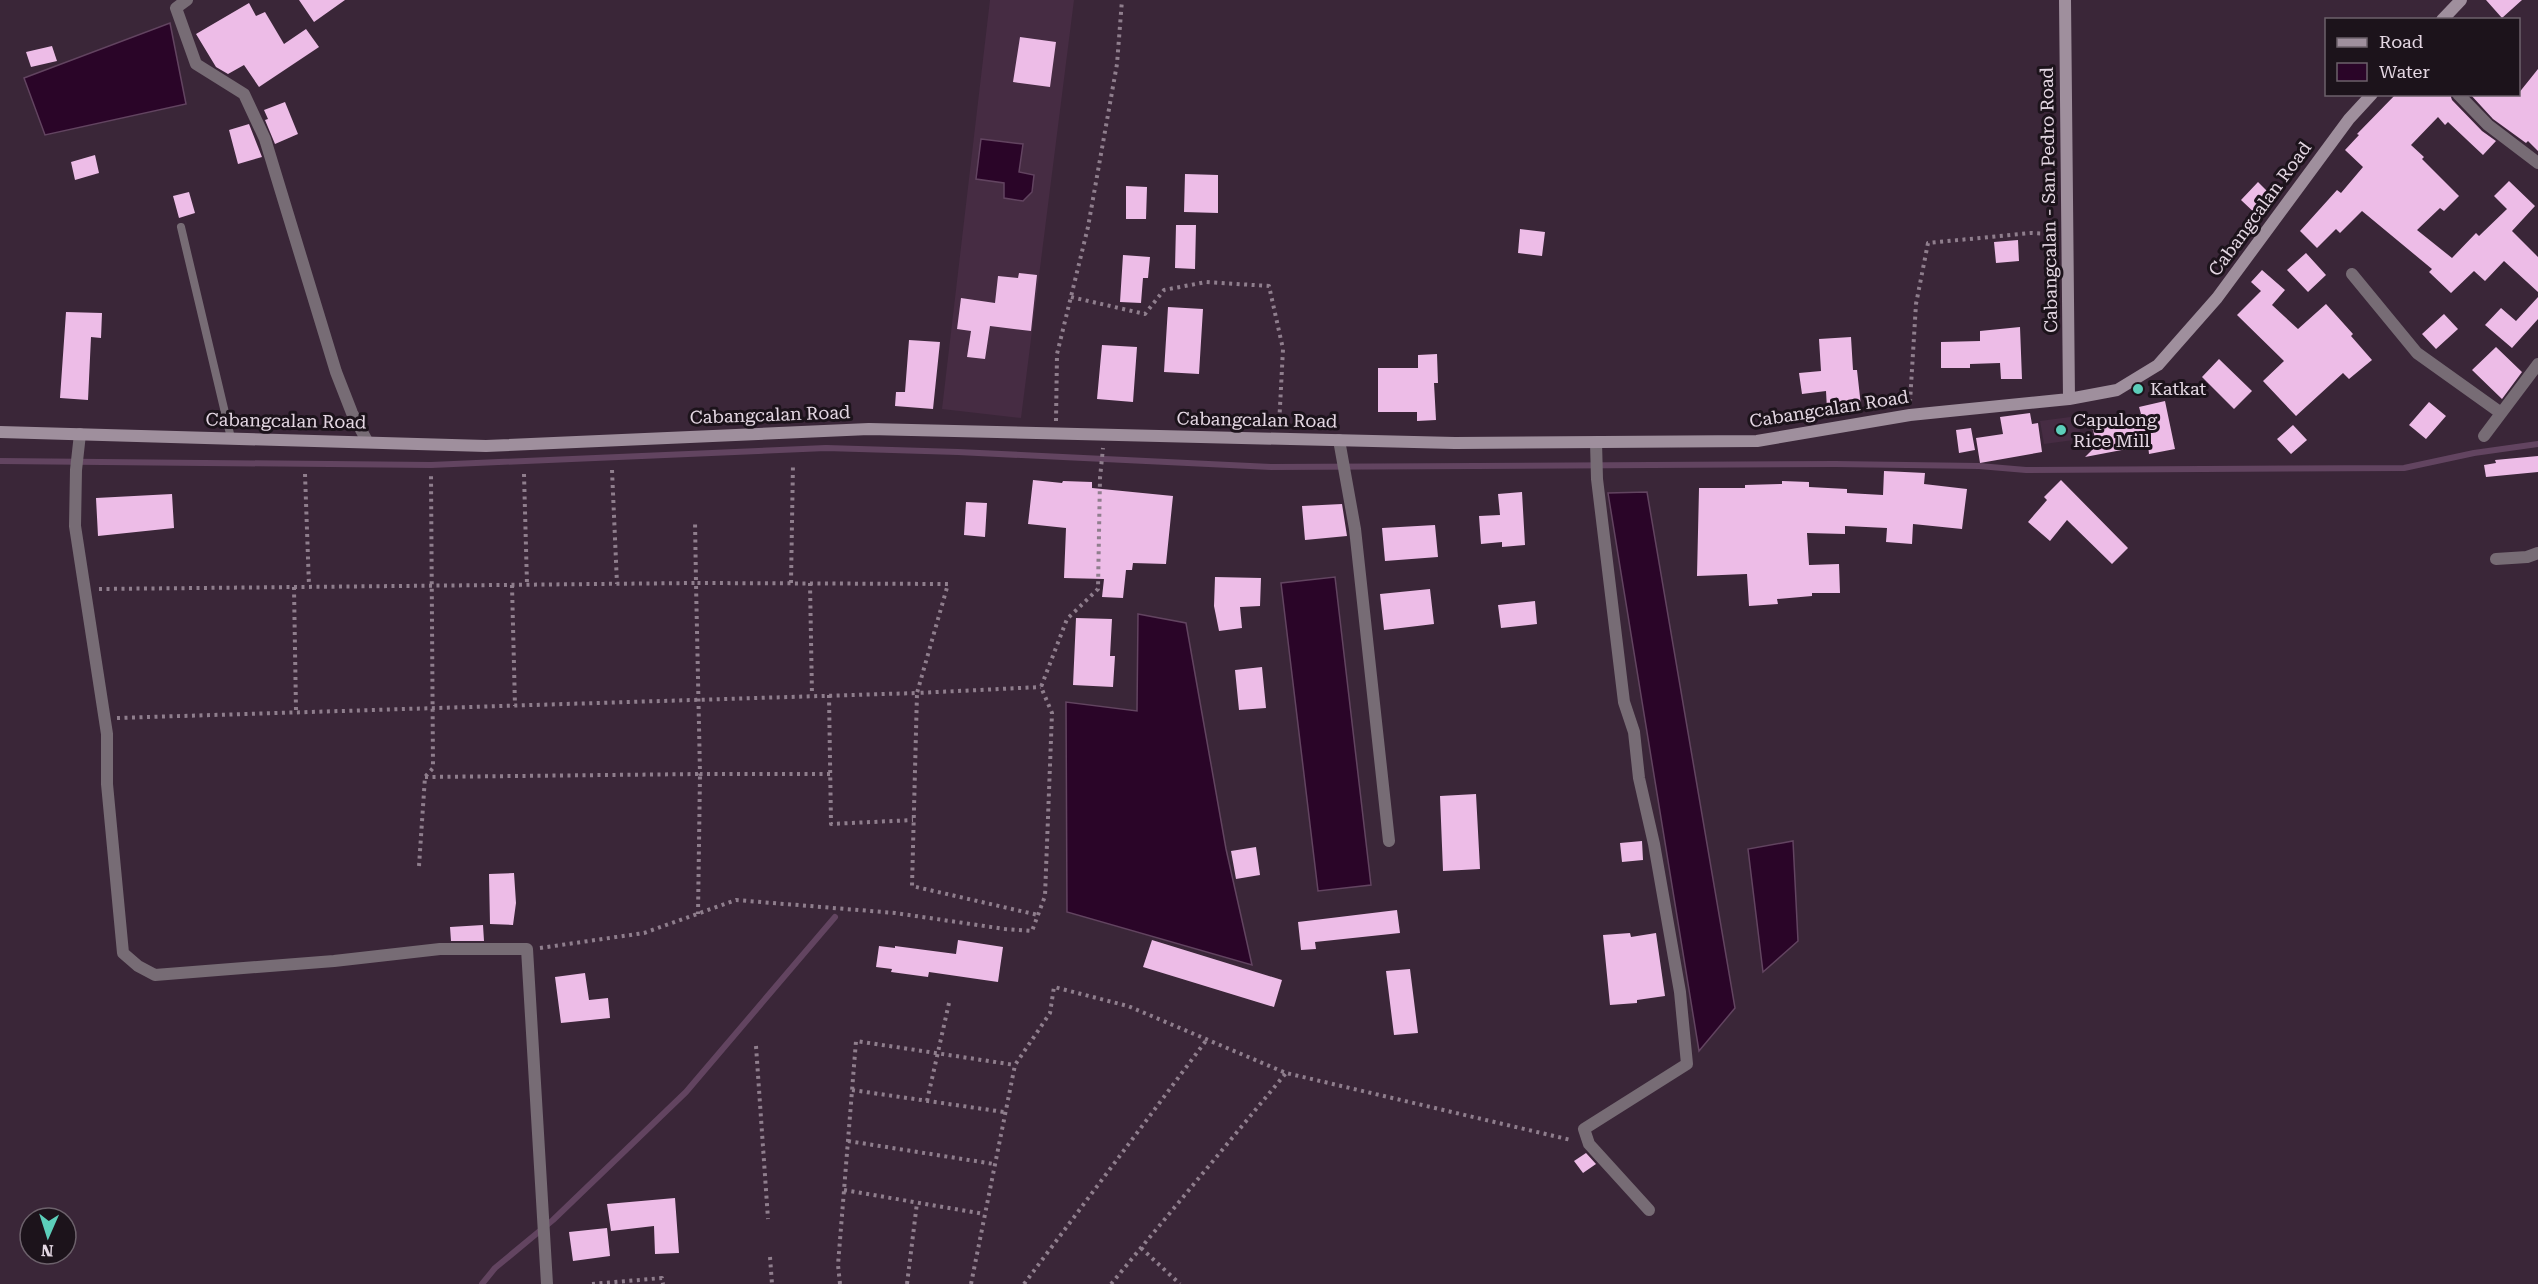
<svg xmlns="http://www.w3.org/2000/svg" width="2538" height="1284" font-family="'Roboto Serif',serif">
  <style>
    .built { fill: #462c43 }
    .water { fill: #2a0528; stroke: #624460; stroke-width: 1.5 }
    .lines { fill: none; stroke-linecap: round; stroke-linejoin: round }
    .stream { stroke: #624460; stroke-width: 6 }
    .building { fill: #edbce7 }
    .path { stroke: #8f7e8d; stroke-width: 4; stroke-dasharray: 3 4.5; stroke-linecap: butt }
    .lane { stroke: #776c75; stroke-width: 8 }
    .street { stroke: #776c75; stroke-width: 12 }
    .secondary { stroke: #9f8f9d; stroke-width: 12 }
    .poi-dot { fill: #5cceba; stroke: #1c131b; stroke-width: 2 }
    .labels { text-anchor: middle; stroke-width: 6; stroke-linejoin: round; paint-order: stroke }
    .street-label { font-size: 18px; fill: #e4d7e3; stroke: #1c131b }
    .poi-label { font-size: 18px; fill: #e4d7e3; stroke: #1c131b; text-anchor: start }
  </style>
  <rect width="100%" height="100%" fill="#3a2638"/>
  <path class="built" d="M990,0H1074L1021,418L942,409Z
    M2078,416L2081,439L2044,444L2040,421Z"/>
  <path class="water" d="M170,23L186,104L45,135L24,78Z
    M981,139L1023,144L1019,172L1034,175L1032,192L1023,201L1004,198V183L976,179Z
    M1647,492L1735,1008L1699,1051L1608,493Z
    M1335,577L1371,885L1318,891L1281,583Z
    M1138,614L1186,623L1226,849L1252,965L1067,912L1066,702L1137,711Z
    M1793,841L1798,941L1763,972L1748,849Z"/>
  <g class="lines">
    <path class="stream" d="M0,461L431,465L826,448L958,452L1271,467L1835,464L1979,466L2026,470L2404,468L2474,453L2538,444
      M482,1284L495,1268L553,1220L686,1092L835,917"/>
  </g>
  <path class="building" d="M299,0H345L314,22Z
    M2486,0H2522L2502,18Z
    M249,3L256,16L265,12L284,44L306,29L319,47L259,87L244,65L228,74L216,67L196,34Z
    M1020,37L1056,42L1050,87L1013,82Z
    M52,46L57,61L31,67L26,52Z
    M2538,69V151L2528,141L2526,143L2493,119L2470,94H2518Z
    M2396,94H2450L2452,100L2482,131L2496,141L2483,155L2448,122L2445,125L2438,117L2411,145L2424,157L2422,159L2459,196L2444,211L2440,208L2417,230L2452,258L2476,233L2479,236L2507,209L2494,196L2509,181L2535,206L2512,231L2538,257V292L2504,261L2485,281L2474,271L2451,293L2429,272L2432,269L2362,211L2340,233L2336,229L2317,248L2300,231L2337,190L2341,193L2363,167L2345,150L2359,135L2357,134Z
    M285,102L298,134L275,144L265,120L268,119L264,110Z
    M249,124L262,157L238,164L229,130Z
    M95,155L99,173L75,180L71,162Z
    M1185,174L1218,175V213L1184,212Z
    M2258,182L2276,200L2259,217L2241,200Z
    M1126,186L1147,187L1146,219H1126Z
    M189,192L195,213L179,218L173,196Z
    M1176,225H1196L1195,269L1175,268Z
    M1520,229L1545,232L1542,256L1518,253Z
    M2018,240L2019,261L1996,263L1994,242Z
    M2306,253L2326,275L2308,292L2287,270Z
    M1123,255L1150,257L1148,278H1143L1141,303L1120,302Z
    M2262,270L2285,290L2272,305L2298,329L2326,304L2353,334L2351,336L2372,360L2349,379L2343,373L2296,416L2263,381L2284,361L2237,315L2261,291L2251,282Z
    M1019,273L1037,275L1031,331L990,326L985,359L967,357L971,331L957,329L961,298L995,303L998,276L1018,278Z
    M2538,297V319L2512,348L2485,325L2501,308L2516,321Z
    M1168,307L1203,309L1199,374L1164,372Z
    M66,312L102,313L101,338L91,337L88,400L60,398Z
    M2444,314L2458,329L2436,349L2422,334Z
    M2020,327L2022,379H2001L2000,363L1970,364V368H1941V342L1980,341V331Z
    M1851,337L1853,370H1857L1861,406L1827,409L1826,391L1802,394L1799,373L1821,371L1819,339Z
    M909,340L940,342L933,409L895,406L896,392H905Z
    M1102,345L1137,347L1133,402L1097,399Z
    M2496,347L2522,372L2502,399L2472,370Z
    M1437,354L1438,383H1434L1436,420L1417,421V412H1378V368H1418V355Z
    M2219,359L2252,391L2234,409L2202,377Z
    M2165,401L2175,449L2149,454L2148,445L2085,457L2097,445L2091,423L2141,414L2139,407Z
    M2429,402L2446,416L2426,439L2409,425Z
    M2030,413L2032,424L2038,423L2042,452L1980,463L1976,438L2003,434L2000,417Z
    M2293,425L2307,440L2291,454L2277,439Z
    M1971,428L1975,450L1959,453L1956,430Z
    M2538,456V472L2486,477L2484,465L2496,463L2495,460Z
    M1884,471L1925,473L1924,484L1967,489L1962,529L1913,524L1912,544L1886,542L1887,528L1845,526V534L1807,533L1809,565L1839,564L1840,593H1812V596L1777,599L1778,604L1749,606L1747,574L1697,576L1699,488H1745V485L1782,484V481L1809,482V487L1847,489V493L1883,495Z
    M1033,480L1062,483L1063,481L1092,482V488L1173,496L1166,564L1133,563L1132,570H1126L1123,598L1102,597L1104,579L1064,578L1066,528L1028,524Z
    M2061,480L2128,548L2112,564L2067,520L2050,541L2028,522L2047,500L2044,497Z
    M1522,492L1525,545L1502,547V542L1481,544L1479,516L1500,515L1498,494Z
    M172,494L174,528L98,536L96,498Z
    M966,502L987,503L985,537L964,535Z
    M1342,504L1347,536L1305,540L1302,506Z
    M1435,525L1438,557L1385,561L1382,528Z
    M1215,577L1261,578L1260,606L1240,607L1242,628L1219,631L1214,606Z
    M1430,589L1434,624L1384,630L1380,594Z
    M1535,601L1537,624L1501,628L1498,605Z
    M1076,618L1112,619L1110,656H1115L1113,687L1073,685Z
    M1262,667L1266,708L1239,710L1235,670Z
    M1476,794L1480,869L1443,871L1440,796Z
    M1642,841L1643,860L1622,862L1620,843Z
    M1256,847L1260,875L1236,879L1231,851Z
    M514,873L516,903L513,925L490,924L489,874Z
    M1397,910L1400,933L1315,942L1316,949L1301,950L1298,922Z
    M483,925L484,941H451L450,927Z
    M1630,933L1631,937L1656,933L1665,996L1637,1000V1003L1610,1005L1603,935Z
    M958,940L1003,947L998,982L929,972L928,977L891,972L892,969L876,967L879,946L895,948V946L956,954Z
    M1152,940L1282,980L1274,1007L1143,967Z
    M1410,969L1418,1033L1394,1035L1386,971Z
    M585,973L589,1000L608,998L610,1018L561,1023L555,977Z
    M1586,1153L1596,1164L1583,1173L1574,1161Z
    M675,1198L679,1253L655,1254L654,1226L611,1231L607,1204Z
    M607,1228L610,1256L573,1261L569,1232Z"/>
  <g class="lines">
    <path class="path" d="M1071,297L1145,314L1164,290L1206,282L1269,286L1283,349L1279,426
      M1910,402L1916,304L1928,243L2031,233L2054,234
      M1056,421L1057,354L1088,227L1117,64L1122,0
      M612,470L617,584
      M305,474L309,586
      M524,474L527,584
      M791,583L793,463
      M810,583L812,695
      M512,585L515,706
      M294,587L296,711
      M99,589L696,583L695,520
      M829,695L831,824L913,820
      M117,718L917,693L912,886L1038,915
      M830,774H700L696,583L948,584L917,693L1041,687
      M425,777L700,774L698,914
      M419,866L425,777L433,768L431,475
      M540,948L644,933L736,900L895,913L1005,929L1032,931L1045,896L1052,713L1041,687L1067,619L1098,589L1100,478L1103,448
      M756,1046L768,1219
      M852,1090L1004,1112
      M927,1101L949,1003
      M848,1141L994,1164
      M844,1190L984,1214
      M1141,1248L1180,1284
      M770,1257L772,1284
      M592,1284L662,1278L663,1284
      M840,1284L838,1265L856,1041L1015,1065
      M907,1284L917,1203
      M971,1284L1015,1065L1050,1013L1054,987L1128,1006L1286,1073L1571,1140
      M1024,1284L1208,1038
      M1111,1284L1286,1073"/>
    <path class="lane" d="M181,227L231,438"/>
    <path class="street" d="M187,0L176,8L196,64L244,94L265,139L336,372L352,413L367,441
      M2458,94L2488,125L2538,163
      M2352,274L2417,353L2501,413
      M80,434L76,470L75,526L107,734V784L123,953L138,966L155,975L334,961L440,949H527L547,1284
      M2484,436L2538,364
      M1339,440L1355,529L1389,841
      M1596,442L1597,479L1624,702L1634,732L1639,778L1654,844L1680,992L1687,1064L1584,1129L1589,1144L1649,1210
      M2496,559L2527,557L2538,553"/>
    <path class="secondary" d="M2065,0L2069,399
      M2442,20L2461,0
      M0,432L486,446L869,429L1455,443L1757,441L1910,415L2069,399L2117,390L2158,365L2217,298L2349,119L2372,94"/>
  </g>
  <g class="poi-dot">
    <circle cx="2138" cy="389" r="6"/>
    <circle cx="2061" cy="430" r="6"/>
  </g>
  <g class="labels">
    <g class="street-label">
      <text transform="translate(2049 200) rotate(-91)" y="6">Cabangcalan - San Pedro Road</text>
      <text transform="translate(2260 209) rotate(-54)" y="6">Cabangcalan Road</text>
      <text transform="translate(1829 409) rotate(-9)" y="6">Cabangcalan Road</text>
      <text transform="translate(770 415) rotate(-2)" y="6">Cabangcalan Road</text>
      <text transform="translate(1257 420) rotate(1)" y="6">Cabangcalan Road</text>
      <text transform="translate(286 421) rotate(1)" y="6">Cabangcalan Road</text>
    </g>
    <g class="poi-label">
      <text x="2150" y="395">Katkat</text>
      <text x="2073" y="426">Capulong<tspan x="2073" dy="21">Rice Mill</tspan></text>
    </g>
  </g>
  <rect x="2325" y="18" width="195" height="78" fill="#1c131b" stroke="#6c616b" stroke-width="1.5"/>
  <rect x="2337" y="38" width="30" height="9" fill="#9f8f9d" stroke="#6c616b" stroke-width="1.5"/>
  <text x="2379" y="48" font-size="18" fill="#e4d7e3">Road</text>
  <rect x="2337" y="63" width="30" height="18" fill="#2a0528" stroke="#6c616b" stroke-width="1.5"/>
  <text x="2379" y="78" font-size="18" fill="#e4d7e3">Water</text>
  <g transform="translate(48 1236) rotate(183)"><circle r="28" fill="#1c131b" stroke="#6c616b" stroke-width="1.5"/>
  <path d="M0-4.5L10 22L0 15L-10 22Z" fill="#5cceba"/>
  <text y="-9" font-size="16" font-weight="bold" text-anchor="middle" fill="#e4d7e3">N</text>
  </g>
</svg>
